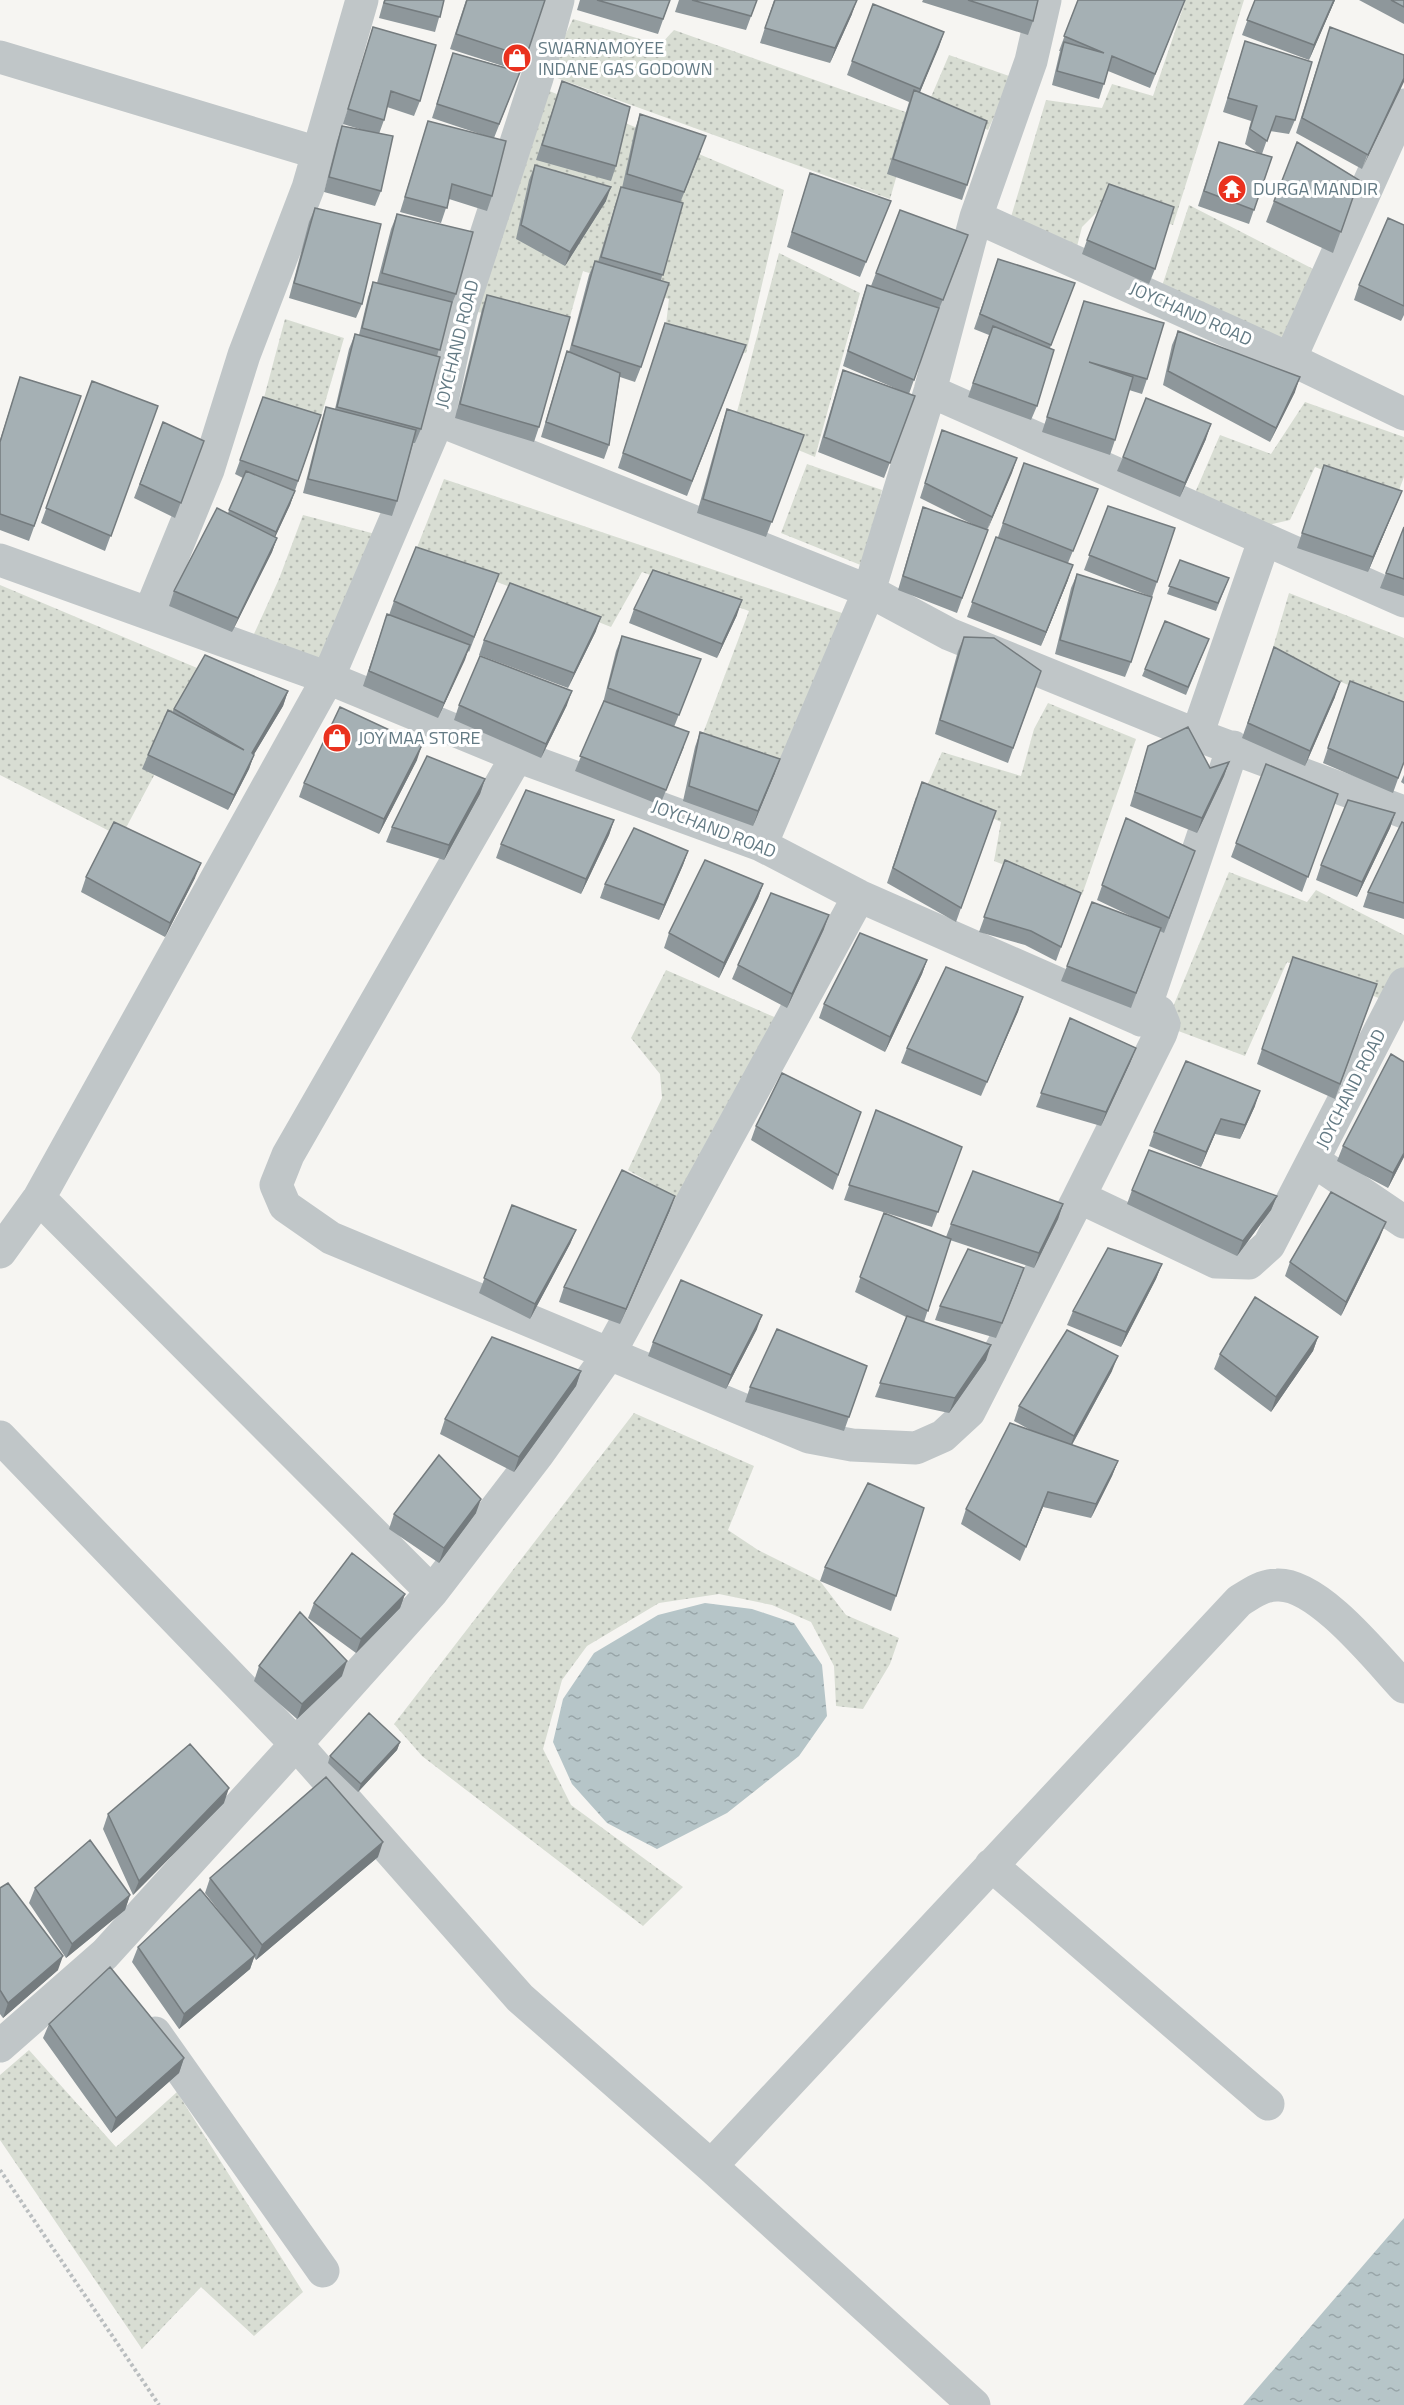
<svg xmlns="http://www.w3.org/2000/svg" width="1404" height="2405" font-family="'Titillium Web',sans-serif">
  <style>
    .grass { fill: url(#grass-dots) }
    .water { fill: url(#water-ripples) }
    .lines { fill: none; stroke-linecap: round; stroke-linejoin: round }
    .path { stroke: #babec0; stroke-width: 4; stroke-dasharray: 3 3; stroke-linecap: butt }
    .minor { stroke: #c0c6c8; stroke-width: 33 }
    .wall { fill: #8e979b }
    .shaded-wall { fill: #747b7e }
    .building { fill: #a5b0b4; stroke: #747b7e; stroke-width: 1.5 }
    .labels { text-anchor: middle; stroke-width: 6; stroke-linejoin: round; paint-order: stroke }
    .poi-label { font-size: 18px; fill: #637a84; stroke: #fff; text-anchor: start }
    .street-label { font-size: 18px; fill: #637a84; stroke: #fff }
  </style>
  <defs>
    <pattern id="grass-dots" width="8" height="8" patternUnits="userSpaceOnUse" patternTransform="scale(1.5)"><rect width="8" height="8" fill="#d8ddd3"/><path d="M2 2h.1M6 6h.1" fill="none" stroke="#b3b8b1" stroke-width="1.8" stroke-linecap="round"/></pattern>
    <pattern id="water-ripples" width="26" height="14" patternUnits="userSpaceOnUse" patternTransform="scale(1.5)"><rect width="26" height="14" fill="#b6c5c8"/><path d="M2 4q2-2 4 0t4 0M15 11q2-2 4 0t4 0" fill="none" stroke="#98a5a8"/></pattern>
  </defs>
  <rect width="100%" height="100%" fill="#f6f5f2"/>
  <path class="grass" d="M1182,0H1244L1173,225L1106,203L1082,227L1072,266L1005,237L1046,100L1102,108L1112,84L1153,96L1185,2Z
    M573,19L660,45L674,30L914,115L890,199L546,74Z
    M949,55L1012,77L988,130L928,104Z
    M540,87L784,190L746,353L664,341L669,299L583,271L565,334L478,312Z
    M1189,205L1317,271L1284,345L1160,292Z
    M779,253L860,293L815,457L734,423Z
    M285,319L344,338L319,423L262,405Z
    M1305,402L1404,437V477L1396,498L1315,467L1290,520L1263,526L1188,509L1220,435L1271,454Z
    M807,464L882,490L863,566L781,533Z
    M444,479L848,615L796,772L702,736L749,611L642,572L611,627L416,550Z
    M303,515L383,536L321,690L244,656L279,579Z
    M0,585L209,673L121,837L0,775Z
    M1289,593L1404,638V710L1272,651Z
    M1048,703L1136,739L1082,895L994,861L1001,822L926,788L942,752L1021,776L1034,729Z
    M1229,872L1307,902L1316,890L1404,935V1008L1287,962L1245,1056L1165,1026Z
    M666,970L779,1019L685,1203L628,1170L662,1098L660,1074L631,1038Z
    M634,1413L754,1466L728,1530L758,1550L820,1581L846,1615L899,1638L890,1664L863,1709L836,1706L834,1666L811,1622L772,1605L719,1594L659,1603L587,1646L562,1680L543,1749L571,1805L683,1887L643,1926L422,1756L394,1724Z
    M29,2050L116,2147L177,2092L303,2292L254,2336L201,2287L142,2349L0,2140V2075Z"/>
  <path class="water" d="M705,1603L752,1609L794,1623L822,1665L827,1716L799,1756L727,1813L657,1849L607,1823L572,1784L553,1742L563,1699L594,1653L658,1615Z
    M1404,2218V2405H1243Z"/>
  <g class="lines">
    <path class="path" d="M0,2170L159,2405"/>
    <path class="minor" d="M0,57L318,153
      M976,217L1290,359L1404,414
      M1290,359L1404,105
      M930,391L1404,601
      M438,420L869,591L930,391L976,217L1031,61L1045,0
      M0,560L328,678L438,420L461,312L537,78L558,0
      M150,612L208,470L244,355L308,188L362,0
      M1197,735L1264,541
      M517,756L288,1155L276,1185L285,1206L331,1238L809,1437L852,1445L916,1448L943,1436L969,1412L1079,1197L1216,1262L1249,1263L1269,1245L1404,984
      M761,845L869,591L949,634L1197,735L1404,812
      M1141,1020L1233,747
      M1314,1161L1404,1222
      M39,1198L432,1592
      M0,1252L39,1198L328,678L517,756L761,845L859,896L1141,1020L1159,1012L1164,1024L1161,1033L1079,1197
      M0,1437L296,1744L520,1998L711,2166L974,2405
      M991,1865L1268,2104
      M155,2033L323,2271
      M0,2046L105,1954L296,1744L432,1592L538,1454L609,1354L859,896
      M711,2166L1239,1601C1250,1594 1262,1585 1277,1585C1318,1583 1377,1658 1404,1687"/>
  </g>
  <path class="wall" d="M384,0H444L435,32L379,18Z
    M466,0H545L521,72H520L494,138L492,196L487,211L449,199L441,223L400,212L428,121L489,137L432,118L453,53L519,71L450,49Z
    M580,0H670L658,34L577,10Z
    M679,0H757L746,30L675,12Z
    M774,0L852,14L830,63L760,43Z
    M923,0H1038L1033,21L1028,35L922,2Z
    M1078,0H1185L1150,88L1108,71L1099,99L1052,85L1060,51H1059Z
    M1255,0H1335L1309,60L1242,35Z
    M1359,0H1404V24Z
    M873,4L944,32L920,92L967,185L962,200L887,174L909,102L847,75Z
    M373,27L420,101L414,116L387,107L384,120L379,134L381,191L375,206L324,192L337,141L342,126L366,131L343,124Z
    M1330,27L1404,55L1362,169L1296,133Z
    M1245,41L1295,120L1289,134L1270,131L1262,154L1272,157L1249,224L1198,206L1219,142L1258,153L1245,144L1251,121L1223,112Z
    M562,81L616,166L611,181L536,160Z
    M640,114L701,151L680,203L661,280L641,367L635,382L620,377L609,445L604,459L541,437L562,366L567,351L569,352L589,275L595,261L598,262L616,202L622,188L635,129Z
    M535,165L606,201L565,266L516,239L529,180Z
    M810,173L885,215L860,277L787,247Z
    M1359,180L1333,253L1266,222L1274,201Z
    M315,208L362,304L356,318L289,298L309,222Z
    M900,210L963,250L937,314L909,394L915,396L884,478L818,452L838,385L843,370L897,389L843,366L862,299L867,285L871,286Z
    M397,214L456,294L451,306L437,356L421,429L415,443H413L397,501L392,516L303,493L321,422L326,407L335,409L349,349L355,334L359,335L368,297L373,282L377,283L391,229Z
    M1404,225V315L1401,321L1354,300L1359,285Z
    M1087,240L1155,269L1149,284L1082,254Z
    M998,259L1075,283L1050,348L1037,406L1031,420L968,397L989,335L974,329Z
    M487,295L539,427L534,442L455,418L482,309Z
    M1084,301L1147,379L1142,394L1129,390L1115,440L1110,455L1042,432Z
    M665,323L746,345L687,496L618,468Z
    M1178,331L1295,392L1270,442L1163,385L1172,345Z
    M20,377L81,396L29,541L0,530V440Z
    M92,381L158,406L105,551L41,523Z
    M263,397L321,415L290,505L275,537L277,538L272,552L232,632L169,606L174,591L228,513L243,478L235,474Z
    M727,409L804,435L766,537L697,513L722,424Z
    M163,422L204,441L175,518L134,498Z
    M942,430L1017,458L987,530L957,613L898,590L918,522L923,507L974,525L920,498Z
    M1206,439L1180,497L1117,471L1123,457Z
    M1024,463L1092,504L1068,563V580L1041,646L967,617L996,537H998Z
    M1324,465L1402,491L1368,572L1297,548Z
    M1108,506L1157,582L1152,597L1084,570Z
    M1404,527V596L1380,588Z
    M1180,560L1229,578L1216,611L1167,594Z
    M499,574L469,652L468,651L438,718L363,686L387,614L389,615L394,601Z
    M1077,574L1131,662L1125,677L1055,654L1071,588Z
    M634,609L737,615L717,658L629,623Z
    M596,631L568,688L479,655L484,640Z
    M622,636L701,659L674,727L684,747L660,805L575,771L603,703L616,651Z
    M964,637L1041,671L1008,763L935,734L958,651Z
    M1209,639L1186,695L1142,676L1145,669Z
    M1274,647L1335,697L1305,766L1242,738Z
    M1350,681L1404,762L1393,793L1323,763Z
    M288,691L283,706L254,754L249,769L228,810L142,769L148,755L174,709Z
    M459,705H567L541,758L454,720Z
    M700,732L775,773L753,826L683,801L695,747Z
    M1148,746L1210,768L1229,762L1224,776L1197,833L1130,806Z
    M417,760L379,834L299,797L304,783Z
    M1266,764L1338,794L1302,892L1231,857Z
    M1404,775V784L1401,782Z
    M485,779L480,794L444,860L386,842L392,827Z
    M916,797L996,811L956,922L887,883Z
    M1395,813L1390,828L1357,897L1316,880L1321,865Z
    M1126,818L1195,851L1164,933L1160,931L1131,1008L1061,981L1067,966L1135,918L1097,900Z
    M614,820L609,835L581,894L496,858L501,844Z
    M1404,823V919L1363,907L1368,892Z
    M688,851L683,865L659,920L600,898L605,884Z
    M1005,860L1081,893L1056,961L1025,945L979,932Z
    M86,877L195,878L165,937L81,892Z
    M763,884L758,898L719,978L664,948L669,933Z
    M824,929L787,1008L732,979L738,965Z
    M927,960L922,974L885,1052L819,1018L824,1004Z
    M1288,971L1377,984L1335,1099L1257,1064Z
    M1023,997L981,1096L901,1063L907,1048Z
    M1070,1018L1136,1048L1130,1063L1101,1126L1036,1107Z
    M1255,1106L1240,1139L1215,1134L1201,1167L1149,1146L1154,1132Z
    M876,1110L962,1147L932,1227L844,1200Z
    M861,1112L833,1190L751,1140L756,1126Z
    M1343,1146L1404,1157L1388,1188L1337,1161Z
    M1132,1190L1277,1196L1271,1210L1237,1256L1127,1204Z
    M1063,1204L1058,1219L1034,1268L950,1240L924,1322L986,1360L949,1413L875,1397L906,1317L855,1292L884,1213L946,1237L951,1224Z
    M512,1205L576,1230L570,1244L530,1319L479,1293Z
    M670,1210L620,1324L559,1302L564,1287Z
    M1380,1237L1341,1316L1285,1276L1290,1262Z
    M1162,1264L1156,1279L1121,1347L1067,1325L1073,1311Z
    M1019,1282L996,1338L935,1320L940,1306Z
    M757,1329L726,1389L648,1356L653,1342Z
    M1318,1337L1313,1351L1271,1412L1214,1369L1220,1354Z
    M867,1366L844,1431L745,1402L750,1387Z
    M581,1371L576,1386L514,1472L440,1434L445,1419Z
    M1112,1371L1072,1445L1118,1461L1112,1476L1091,1518L1043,1507L1020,1561L961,1524L966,1509L1034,1432L1014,1421L1019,1406Z
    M476,1513L439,1563L389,1529L394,1514Z
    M825,1567L896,1596L891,1611L820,1581Z
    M405,1594L400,1608L356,1653L308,1618L314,1603Z
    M259,1666L342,1676L297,1719L254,1681Z
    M400,1742L397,1750L358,1792L328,1763L330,1756Z
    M224,1803L133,1895L103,1829L108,1814Z
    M378,1857L256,1960L254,1957L250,1969L179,2029L132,1962L138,1947L223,1916L205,1893L210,1878Z
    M0,1888L58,1970L3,2018L0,2014Z
    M35,1888L130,1895L125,1910L66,1958L29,1903Z
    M49,2024L184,2058L179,2073L111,2133L43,2038Z"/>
  <path class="shaded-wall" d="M857,0L852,14L830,63L835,48Z
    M1334,0H1335L1309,60L1314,45Z
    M944,32L939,47L915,104L920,89Z
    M1404,78V82L1362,169L1368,155Z
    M611,187L606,201L565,266L570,252Z
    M1300,377L1295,392L1270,442L1276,428Z
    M1211,424L1206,439L1180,497L1185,483Z
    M1017,458L1012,473L987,531L992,517Z
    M295,491L290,505L271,546L276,532Z
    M1402,491L1396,505L1368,572L1373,557Z
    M277,538L272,552L232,632L238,618Z
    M1073,565L1068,580L1041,646L1046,632Z
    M742,600L737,615L717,658L722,644Z
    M601,617L596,631L568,688L574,673Z
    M470,645L465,660L438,718L444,703Z
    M1340,682L1335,697L1305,766L1310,751Z
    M288,691L283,706L246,768L252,753Z
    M572,691L567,705L541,758L546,744Z
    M422,745L417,760L379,834L384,819Z
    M254,755L249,769L228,810L234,795Z
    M780,759L775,773L753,826L758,811Z
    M1229,762L1224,776L1197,833L1202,818Z
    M485,779L480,794L444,860L449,845Z
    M1395,813L1390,828L1357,897L1362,882Z
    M614,820L609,835L581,894L586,879Z
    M688,851L683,865L659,920L664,905Z
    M201,863L195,878L165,937L170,923Z
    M763,884L758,898L719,978L724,963Z
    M829,915L824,929L787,1008L792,994Z
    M927,960L922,974L885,1052L890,1037Z
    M1023,997L1018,1012L981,1096L987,1082Z
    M1136,1048L1130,1063L1101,1126L1106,1112Z
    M1260,1091L1255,1106L1240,1139L1245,1125Z
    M1221,1119L1215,1134L1201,1167L1206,1152Z
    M1404,1153V1157L1388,1188L1393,1173Z
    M675,1196L670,1210L620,1324L626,1309Z
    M1277,1196L1271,1210L1237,1256L1243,1241Z
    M1063,1204L1058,1219L1034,1268L1039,1253Z
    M1386,1222L1380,1237L1341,1316L1346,1302Z
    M576,1230L570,1244L530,1319L535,1304Z
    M1162,1264L1156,1279L1121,1347L1126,1332Z
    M1024,1268L1019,1282L996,1338Z
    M762,1315L757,1329L726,1389L731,1375Z
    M1318,1337L1313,1351L1271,1412L1276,1397Z
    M991,1345L986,1360L949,1413L955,1398Z
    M1118,1356L1112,1371L1069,1450L1074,1436Z
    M581,1371L576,1386L514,1472L519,1457Z
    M1118,1461L1112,1476L1091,1518L1096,1504Z
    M1048,1492L1043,1507L1020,1561L1026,1547Z
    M481,1499L476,1513L439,1563L444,1548Z
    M405,1594L400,1608L356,1653L361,1639Z
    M347,1661L342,1676L297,1719L302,1704Z
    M400,1742L397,1750L358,1792L361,1784Z
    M229,1788L224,1803L133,1895L139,1881Z
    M383,1842L378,1857L256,1960L262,1945Z
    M130,1895L125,1910L66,1958L72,1944Z
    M255,1955L250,1969L179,2029L184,2014Z
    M63,1956L58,1970L3,2018L8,2003Z
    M184,2058L179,2073L111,2133L116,2118Z"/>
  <path class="building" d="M385,0H444L440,17L384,3Z
    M467,0H545L526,57L456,34Z
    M597,0H670L663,19Z
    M692,0H757L751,16Z
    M775,0H857L835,48L765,28Z
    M968,0H1038L1033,21Z
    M1078,0H1185L1155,74L1112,56L1104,84L1057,71L1064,42L1104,53L1064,36Z
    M1255,0H1334L1314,45L1247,20Z
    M1391,0H1404V7Z
    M873,4L944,32L920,89L852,61Z
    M373,27L436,45L420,101L391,91L384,120L348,109Z
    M1330,27L1404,55V78L1368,155L1302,118Z
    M1245,41L1312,62L1295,120L1276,116L1267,141L1250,129L1257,106L1228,98Z
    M453,53L520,72L499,124L437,104Z
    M562,81L630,107L616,166L542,145Z
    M914,90L987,121L967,185L893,159Z
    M640,114L706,136L684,192L627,174Z
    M428,121L506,141L492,196L452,184L447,208L405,197Z
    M342,126L393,136L381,191L329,177Z
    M1219,142L1272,157L1254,210L1204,191Z
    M1297,142L1359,180L1341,232L1274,201Z
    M535,165L611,187L570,252L521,225Z
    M810,173L891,201L866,262L792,232Z
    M1109,184L1174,207L1155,269L1087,240Z
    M621,187L683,203L663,275L601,257Z
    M315,208L381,224L362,304L294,283Z
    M900,210L968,235L943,300L876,273Z
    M397,214L473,232L456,294L382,273Z
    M1388,218L1404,225V306L1359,285Z
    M998,259L1075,283L1051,345L980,314Z
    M595,261L669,283L641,367L572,345Z
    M373,282L452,302L440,350L362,328Z
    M867,285L939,308L914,380L848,351Z
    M487,295L570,317L539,427L460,404Z
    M1084,301L1164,323L1147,379L1089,362L1133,377L1115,440L1047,417Z
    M665,323L746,345L692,481L623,453Z
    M993,326L1054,350L1037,406L973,383Z
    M1178,331L1300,377L1276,428L1168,371Z
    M355,334L440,357L421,429L337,407Z
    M567,351L620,373L609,445L546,422Z
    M843,370L915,396L890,463L824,437Z
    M20,377L81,396L34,526L0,514V442Z
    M92,381L158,406L111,536L46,508Z
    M263,397L321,415L298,481L240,460Z
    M1146,398L1211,424L1185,483L1123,457Z
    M326,407L416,430L397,501L308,479Z
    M727,409L804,435L772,522L703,499Z
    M163,422L204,441L181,503L140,484Z
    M942,430L1017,458L992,517L925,483Z
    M1024,463L1098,489L1073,551L1003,523Z
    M1324,465L1402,491L1373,557L1302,533Z
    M246,471L295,491L276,532L229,510Z
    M1108,506L1175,528L1157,582L1089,555Z
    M923,507L988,530L962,598L903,576Z
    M217,508L277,538L238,618L174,591Z
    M1404,527V579L1386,573Z
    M996,537L1073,565L1046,632L972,602Z
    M416,547L499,574L474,637L394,601Z
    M1180,560L1229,578L1218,603L1169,586Z
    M653,570L742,600L722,644L634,609Z
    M1077,574L1152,597L1131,662L1060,640Z
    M510,583L601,617L574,673L484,640Z
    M387,614L470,645L444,703L369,671Z
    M1165,621L1209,639L1188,687L1145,669Z
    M622,636L701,659L679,715L608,688Z
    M964,637L994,638L1041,671L1013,748L940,720Z
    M1274,647L1340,682L1310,751L1248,723Z
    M205,655L288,691L252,753L254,755L234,795L148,755L168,710L244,750L174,709Z
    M480,656L572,691L546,744L459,705Z
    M1350,681L1404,702V762L1398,778L1328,748Z
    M604,701L689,732L666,790L580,756Z
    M340,707L422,745L384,819L304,783Z
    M1188,727L1210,768L1229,762L1202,818L1135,792L1148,746Z
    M700,732L780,759L758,811L689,786Z
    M427,756L485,779L449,845L392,827Z
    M1266,764L1338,794L1308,877L1236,843Z
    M922,782L996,811L961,908L893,868Z
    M526,790L614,820L586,879L501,844Z
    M1348,800L1395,813L1362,882L1321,865Z
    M1126,818L1195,851L1169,918L1102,885Z
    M114,822L201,863L170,923L86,877Z
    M1402,822L1404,823V903L1368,892Z
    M634,828L688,851L664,905L605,884Z
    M705,860L763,884L724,963L669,933Z
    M1005,860L1081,893L1061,947L1031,931L984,917Z
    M771,893L829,915L792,994L738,965Z
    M1092,902L1161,928L1136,993L1067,966Z
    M860,933L927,960L890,1037L824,1004Z
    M1293,957L1377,984L1340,1084L1262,1049Z
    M946,967L1023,997L987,1082L907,1048Z
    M1070,1018L1136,1048L1106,1112L1041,1093Z
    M1391,1054L1404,1062V1153L1393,1173L1343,1146Z
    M1186,1061L1260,1091L1245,1125L1221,1119L1206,1152L1154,1132Z
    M782,1073L861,1112L838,1175L756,1126Z
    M876,1110L962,1147L938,1212L849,1185Z
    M1149,1150L1277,1196L1243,1241L1132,1190Z
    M622,1170L675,1196L626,1309L564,1287Z
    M973,1171L1063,1204L1039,1253L951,1224Z
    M1331,1192L1386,1222L1346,1302L1290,1262Z
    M512,1205L576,1230L535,1304L484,1278Z
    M884,1213L951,1239L928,1311L860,1277Z
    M1108,1248L1162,1264L1126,1332L1073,1311Z
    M968,1249L1024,1268L1002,1323L940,1306Z
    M681,1280L762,1315L731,1375L653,1342Z
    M1255,1297L1318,1337L1276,1397L1220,1354Z
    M907,1316L991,1345L955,1398L880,1383Z
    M777,1329L867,1366L849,1417L750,1387Z
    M1067,1330L1118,1356L1074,1436L1019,1406Z
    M492,1337L581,1371L519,1457L445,1419Z
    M1010,1423L1118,1461L1096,1504L1048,1492L1026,1547L966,1509Z
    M439,1455L481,1499L444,1548L394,1514Z
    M868,1483L924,1508L896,1596L825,1567Z
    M352,1553L405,1594L361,1639L314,1603Z
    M300,1612L347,1661L302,1704L259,1666Z
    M369,1713L400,1742L361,1784L330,1756Z
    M190,1744L229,1788L139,1881L108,1814Z
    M326,1777L383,1842L262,1945L210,1878Z
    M90,1840L130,1895L72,1944L35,1888Z
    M8,1883L63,1956L8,2003L0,1990V1888Z
    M200,1889L255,1955L184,2014L138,1947Z
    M110,1967L184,2058L116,2118L49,2024Z"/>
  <defs>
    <g id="shop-disc" transform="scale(1.5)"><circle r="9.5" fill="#ea311e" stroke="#fff"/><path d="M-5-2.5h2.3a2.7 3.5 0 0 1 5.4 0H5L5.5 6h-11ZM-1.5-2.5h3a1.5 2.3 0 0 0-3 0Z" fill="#fff"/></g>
    <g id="temple-disc" transform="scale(1.5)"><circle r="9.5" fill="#ea311e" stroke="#fff"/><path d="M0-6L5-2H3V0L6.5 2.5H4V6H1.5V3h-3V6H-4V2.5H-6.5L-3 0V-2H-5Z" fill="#fff"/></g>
  </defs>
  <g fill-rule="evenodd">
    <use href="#shop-disc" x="517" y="58"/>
    <use href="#temple-disc" x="1232" y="189"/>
    <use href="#shop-disc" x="337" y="738"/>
  </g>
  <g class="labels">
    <g class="poi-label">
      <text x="538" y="54">SWARNAMOYEE<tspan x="538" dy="21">INDANE GAS GODOWN</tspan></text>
      <text x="1253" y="195">DURGA MANDIR</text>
      <text x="358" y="744">JOY MAA STORE</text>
    </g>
    <g class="street-label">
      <text transform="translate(1191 314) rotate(24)" y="6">JOYCHAND ROAD</text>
      <text transform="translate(457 344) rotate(-76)" y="6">JOYCHAND ROAD</text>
      <text transform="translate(714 829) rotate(21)" y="6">JOYCHAND ROAD</text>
      <text transform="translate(1351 1089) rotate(-63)" y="6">JOYCHAND ROAD</text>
    </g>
  </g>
</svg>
